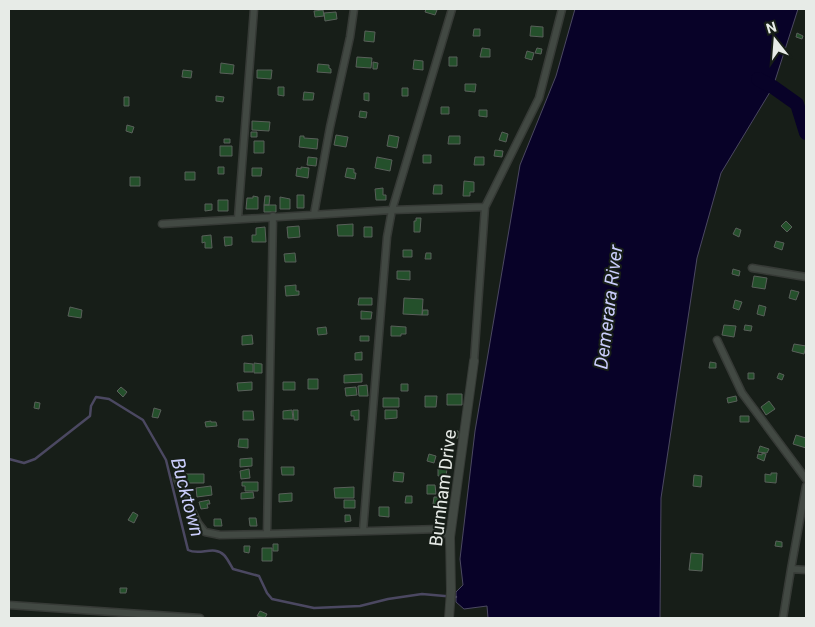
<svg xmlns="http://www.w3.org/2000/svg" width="815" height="627" font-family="Roboto,sans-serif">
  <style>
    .water { fill: #080228; stroke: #4b4861 }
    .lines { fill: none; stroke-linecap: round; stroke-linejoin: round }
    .stream { stroke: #4b4861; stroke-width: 2.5 }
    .river { stroke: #080228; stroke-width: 14 }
    .building { fill: #24502b; stroke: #59605a }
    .minor-casing { stroke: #363a36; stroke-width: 9 }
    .tertiary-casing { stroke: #363a36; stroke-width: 10 }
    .minor { stroke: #424943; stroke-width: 6 }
    .tertiary { stroke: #424943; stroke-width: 8 }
    .labels { text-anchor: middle; stroke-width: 4; stroke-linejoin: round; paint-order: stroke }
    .street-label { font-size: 18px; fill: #e7ebe7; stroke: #171e18 }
    .water-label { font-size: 19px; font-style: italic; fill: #cacdfb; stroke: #171e18 }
  </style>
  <rect width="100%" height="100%" fill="#171e18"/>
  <path class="water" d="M575,9H798L773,87L721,173L697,258L661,498L660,618H488L487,606L464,609L456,602V592L463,585L460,559L475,431L520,165L556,76Z"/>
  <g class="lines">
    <path class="stream" d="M9,459L24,463L35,459L90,416L91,406L96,397L109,399L143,420L166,460L188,550C200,556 214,545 224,555C227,558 230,564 233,569L259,576L267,593L272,599L314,608L360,606L388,599L422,594L456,597"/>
    <path class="river" d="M758,79L773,87L797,104L806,133"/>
  </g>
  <path class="building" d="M426,9L437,10L435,15L425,12Z
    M323,10L324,16L315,17L314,11Z
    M336,12L337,19L325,21L324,13Z
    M531,26L543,27V37L530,36Z
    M474,29H480V36H473Z
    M365,31L375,32L374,42L364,41Z
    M797,33L803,36L802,39L796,37Z
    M482,48L490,49V57H480Z
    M537,48L542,49L541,54L535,53Z
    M527,51L534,53L532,60L525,58Z
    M357,57L372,58L371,68L356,67Z
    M449,57H457V66H449Z
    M414,60L423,61V70L413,69Z
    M373,62L378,63L377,69H373Z
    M221,63L234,65L233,74L220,73Z
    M318,64L329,65V68L331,69V73L317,72Z
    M183,70L192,71L191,78L182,77Z
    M257,70H272L271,79L257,78Z
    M465,84H476L475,92L465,91Z
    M278,87H284V96L278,95Z
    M402,88H408V96H402Z
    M304,92L314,93L313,100H303Z
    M364,93H369V101L364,100Z
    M216,96L224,97L223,102L216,101Z
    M124,97H129V106H124Z
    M441,107H449V114H441Z
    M479,110H487V117L479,116Z
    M360,111L367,112L366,118L359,117Z
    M252,121L270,122L269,131L252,130Z
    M127,125L134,127L132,133L126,131Z
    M251,132H257V137H251Z
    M502,132L508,134L506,142L499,140Z
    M336,135L348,137L346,147L334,145Z
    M389,135L399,137L397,148L387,146Z
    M300,136H304V138L318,139L317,149L299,147Z
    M449,136H460V144H448Z
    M224,139H230V143H224Z
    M254,141H264V153H254Z
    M220,146H232V156H220Z
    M495,150L503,151L502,157L494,156Z
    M423,155H431V163H423Z
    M308,157L317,158L316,166L307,165Z
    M377,157L392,160L390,171L375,168Z
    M475,157H484V165H474Z
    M218,167H224V174H218Z
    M301,167L309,168L308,178L296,176L297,168L301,169Z
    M252,168H262L261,176H252Z
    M347,168L354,169V173H356L355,179L345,177Z
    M185,172H195V180H185Z
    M130,177H140V186H130Z
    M464,181L474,182V192H470V196H463Z
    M434,185H442V194H433Z
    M383,188V195H386V200H376L375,189Z
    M297,195H304V208H297Z
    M253,196L258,197V209H246L247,198H253Z
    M265,196H270L269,205H264Z
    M280,197L290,199V209H280Z
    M218,200H228V211H218Z
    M205,204H212V210L205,211Z
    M264,205H276V212H264Z
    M416,218H421L420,232H414V221H416Z
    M786,221L792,227L787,232L781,226Z
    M353,224V236H338L337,225Z
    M299,226L300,237L288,238L287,227Z
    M265,227L266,242H252V235H256V228Z
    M364,227H372V237H364Z
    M736,228L741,230L739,237L733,234Z
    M211,235L212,248H205V242L202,243V236Z
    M224,237H232V245L225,246Z
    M776,241L784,243L782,250L774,247Z
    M403,250H412V257H403Z
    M295,253L296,262H285L284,254Z
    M426,253H431V259H425Z
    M733,269L740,271L739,276L732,274Z
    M397,271H410V280L397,279Z
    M754,276L767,278L765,289L752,287Z
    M296,285V291H299V295L286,296L285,286Z
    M791,290L799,292L796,300L789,298Z
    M359,298H372V305H358Z
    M404,298L423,299L422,315L403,314Z
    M735,300L742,302L739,310L733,308Z
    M759,305L766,307L764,316L757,314Z
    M70,307L82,310L81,318L68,316Z
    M423,310H428V315H422Z
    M361,311L372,312L371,319H361Z
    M724,325L736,326L734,337L722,335Z
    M745,325L752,326L751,331L744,330Z
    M391,326L406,327V334H401V336H391Z
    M326,327L327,334L318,335L317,328Z
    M252,335L253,344L242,345V336Z
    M360,336H369V341H360Z
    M794,344L806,346L804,354L792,351Z
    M362,352V360H355V353Z
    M710,362L716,363V368H709Z
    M244,363L253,364V372H244Z
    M254,363L262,364V373H254Z
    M748,373H754V379H748Z
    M779,373L784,375L782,380L777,378Z
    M362,374V382L344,383V375Z
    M308,379H318V389H308Z
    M252,382V390L238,391L237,383Z
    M283,382H295V390H283Z
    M401,384H408V391H401Z
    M367,385L368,396H359L358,386Z
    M121,387L127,392L123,397L117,391Z
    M356,387L357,395L346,396L345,388Z
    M447,394H462V405H447Z
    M425,396H437L436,407H425Z
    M736,396L737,401L728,403L727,398Z
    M383,398H399V407H383Z
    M769,401L775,409L766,415L761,407Z
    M35,402L40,403L39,409L34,408Z
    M154,408L161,410L158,418L152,417Z
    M292,410L293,419H283V411Z
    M293,410H298V420H294Z
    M359,410V420H354V416H351V411Z
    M385,410H397V418L385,419Z
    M243,411H253L254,420H243Z
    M740,416H749V422H740Z
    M211,421V422H216L217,426L206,427L205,422Z
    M452,431H458V438H452Z
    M796,435L806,438V448L793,444Z
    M239,439H248V448L238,447Z
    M760,446L769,449L767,453L758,452Z
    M762,453L766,454L764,461L757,458L758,454L762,455Z
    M429,454L436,456L434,463L427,461Z
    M252,458V466L240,467V459Z
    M281,467H294V475H282Z
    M249,469L250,478L241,479L240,471Z
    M438,469H447L446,476H438Z
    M394,472L404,473L403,482L393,481Z
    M771,473H777L776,483L765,482V474L771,475Z
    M186,474H204V483H186Z
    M694,475L702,476L701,487L693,486Z
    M242,482H258V491H245V486H242Z
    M427,485H435L436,494H427Z
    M211,486L212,495L197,497L196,488Z
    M354,487V498H335L334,488Z
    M253,492L254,498L241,499V493Z
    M292,493V501L279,502V494Z
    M406,496H412V503H405Z
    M434,497H443V505L433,504Z
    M209,500L210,504H207L208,508L201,509L199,502Z
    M344,500H355V508H344Z
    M379,507H389V517L379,516Z
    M133,512L138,515L134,523L128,520Z
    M345,515H350L351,521L345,522Z
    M249,518H256L257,526H250Z
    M214,519H221L222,526H214Z
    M776,541L782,542V547L775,546Z
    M273,544H278V551H273Z
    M244,546H250L249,553L244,552Z
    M262,548H272V561H262Z
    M691,553L703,554L702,571L689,570Z
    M120,588H127L126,593H120Z
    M260,611L267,614L265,618L257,616Z"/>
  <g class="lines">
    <g class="minor-casing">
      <path id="minor" d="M314,214L330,127L350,37L354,9
        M273,216L267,534L440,529L450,537
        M238,218L254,9
        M162,224L392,210L485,207L539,98L562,9
        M752,268L806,277
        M717,340L742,393L806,479
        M474,361L485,207
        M177,479L198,523L205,532L220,535L267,534
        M363,531L387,237L392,210L452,9
        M791,569L806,570
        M9,605L200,618
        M783,618L791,569L806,486"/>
    </g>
    <g class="tertiary-casing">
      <path id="tertiary" d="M449,618L451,591L450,537L474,361"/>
    </g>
    <use href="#minor" class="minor"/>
    <use href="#tertiary" class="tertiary"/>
  </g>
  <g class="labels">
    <g class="street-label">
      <text transform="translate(443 488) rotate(-83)" y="6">Burnham Drive</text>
    </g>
    <g class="water-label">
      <text transform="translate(608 307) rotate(-83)" y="7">Demerara River</text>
      <text transform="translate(188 497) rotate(75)" y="7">Bucktown</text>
    </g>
  </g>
  <rect width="815" height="627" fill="none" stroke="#e7ebe7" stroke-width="20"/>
  <g transform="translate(775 40) rotate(343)" stroke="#171e18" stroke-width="4" paint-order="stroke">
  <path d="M0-4L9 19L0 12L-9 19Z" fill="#e7ebe7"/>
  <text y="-8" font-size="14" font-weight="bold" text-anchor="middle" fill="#e7ebe7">N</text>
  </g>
</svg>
